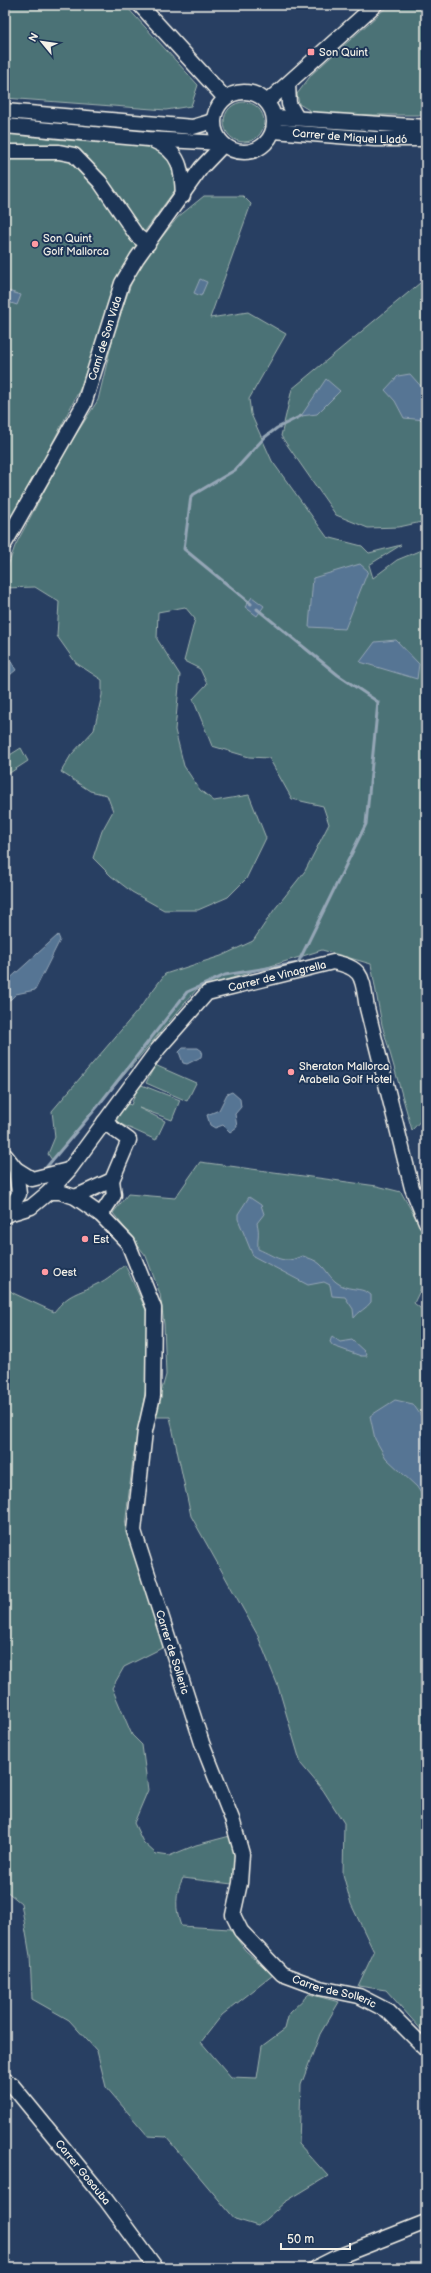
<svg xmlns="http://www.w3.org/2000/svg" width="431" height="2273" font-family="'Balsamiq Sans',sans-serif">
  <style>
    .green { fill: #4b7276; stroke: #a0b2af }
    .water { fill: #567494; stroke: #95a6b6 }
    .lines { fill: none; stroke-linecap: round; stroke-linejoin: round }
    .stream { stroke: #95a6b6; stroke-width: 3 }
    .minor-casing { stroke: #f4f1e8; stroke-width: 17 }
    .minor { stroke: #1d3557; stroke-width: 14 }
    .poi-dot { fill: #ff9aa2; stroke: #1d3557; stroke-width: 1.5 }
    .labels { text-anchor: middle; stroke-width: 4; stroke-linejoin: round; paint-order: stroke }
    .poi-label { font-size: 11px; fill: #f4f1e8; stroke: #1d3557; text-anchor: start }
    .street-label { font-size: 11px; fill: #f4f1e8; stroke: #1d3557 }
  </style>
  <rect width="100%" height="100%" fill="#283f62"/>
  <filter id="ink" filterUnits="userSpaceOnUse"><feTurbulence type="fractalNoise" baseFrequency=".025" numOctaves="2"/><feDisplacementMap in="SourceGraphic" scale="8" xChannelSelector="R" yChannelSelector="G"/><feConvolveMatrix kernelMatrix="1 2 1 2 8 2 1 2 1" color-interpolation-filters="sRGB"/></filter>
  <g filter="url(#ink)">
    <path class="green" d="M5,5H125L198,85L191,106L166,110L5,98Z
      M389,5H426V115H354L314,113L299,104L297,94L312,74Z
      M224 122a20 20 0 1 1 40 0a20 20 0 1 1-40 0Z
      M5,117L174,132L179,133L178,136L5,122Z
      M5,133C37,138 68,140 100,143C117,144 138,138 155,145C170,152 175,173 177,187L145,231L121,271L80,389L5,536Z
      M204,196H243L251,204L210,318L248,312L286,334L249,399L251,414L272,461L327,537L362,546L369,553L401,545L369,565L373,578L397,560L426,548V1115L412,1130L382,1025L371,964L322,950L197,989L52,1160L48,1154L55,1137L52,1111L139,1009L165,974L221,956L253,941L274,910L305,871L329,824L323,806L292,799L269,758L249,757L212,746L193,699L207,684L200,669L184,661L195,619L185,607L158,612L157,639L180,675L175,730L184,766L200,790L214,801L249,795L266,838L246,879L228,897L198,910H164L132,892L111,876L93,858L102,831L113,811L107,795L90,791L61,772L71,755L94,730L102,695V680L76,663L57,636L59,602L35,587L5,588V574L15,546L66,450L98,400L115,329L131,284L142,262L178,217Z
      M426,278V521L399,527L368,528L336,515L281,436L292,389Z
      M21,748L28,761L5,776V758Z
      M155,1065L196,1083L187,1101L146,1083Z
      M139,1084L180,1100L172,1120L139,1108L165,1121L156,1140L116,1122L125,1103L131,1105Z
      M200,1162L377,1186L401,1192L426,1236V1278L414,1303L426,1313V2035L386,1990L358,1986L374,1952L351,1904L343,1874L344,1823L323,1790L301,1764L278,1686L257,1634L191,1516L170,1417H154L166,1375L164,1324L160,1294L146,1256L113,1213L128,1194L175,1198Z
      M125,1265L147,1312L149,1372L133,1459L125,1526L166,1646L124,1667L112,1688L132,1735L142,1745L148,1790L134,1823L143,1842L156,1854L169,1856L196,1845L230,1836L237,1858L232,1884L183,1878C175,1893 175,1910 181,1926L230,1929L245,1950L273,1975L222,2015L201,2042L231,2077L257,2078L262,2046L285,2029L289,2013L309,1994L339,2002L320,2034L301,2085L299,2144L328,2176L285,2202L258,2226L235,2219L166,2137L148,2136L106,2087L97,2051L69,2020L32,1999L30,1956L21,1903L5,1890V1769L9,1750L5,1690L7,1610L5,1603V1286L13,1293L54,1312C70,1292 76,1295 97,1284C107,1280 116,1271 125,1265Z"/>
    <path class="water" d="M200,279L207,282L201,296L194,293Z
      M5,290L21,295L17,305L5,301Z
      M410,374L426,392V420L404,418L395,401L385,390L398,376Z
      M326,379L340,391L317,414L301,416Z
      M360,564L368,571L345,629L309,627L313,578Z
      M252,597L264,606L257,616L245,607Z
      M396,640L419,664L417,679L360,662L375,642Z
      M5,652L16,670L5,679Z
      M58,935L60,940L35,990L16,994L7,1003L5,1002V983Z
      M183,1048H198L202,1051L201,1057L187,1064L183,1063L179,1052Z
      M232,1092L240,1099L241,1107L235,1114L237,1127L230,1132L223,1125L215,1128L210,1125L207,1115L219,1110L227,1094Z
      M249,1197L261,1205L264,1214L257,1223C260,1234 257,1238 258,1249C277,1257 282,1265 303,1256C308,1258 316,1260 320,1264C329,1272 330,1281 345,1287C355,1290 363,1288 371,1295V1302C366,1309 359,1311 354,1318L353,1309L345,1297L332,1296L330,1285L324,1282L308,1285L253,1256L238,1219V1214Z
      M332,1336L340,1342L352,1340L365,1352L367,1356H361L333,1346L330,1342Z
      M395,1400L413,1404L426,1423V1501L417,1487L386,1458L375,1439L370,1416Z"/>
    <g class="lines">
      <path class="stream" d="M251,604L184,549L191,496L235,470L265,437L277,428L301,416
        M44,1170L97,1107L187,992L225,975L298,963L366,824L378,702L338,675L257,609"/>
      <g class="minor-casing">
        <g id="minor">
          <path d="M140,5L225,98"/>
          <path d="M288,84L289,104L297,118"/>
          <circle cx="244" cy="122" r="30"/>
          <path d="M267,102L375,5"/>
          <path d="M5,111L193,127L213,121"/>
          <path d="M275,117L426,127"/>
          <path d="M5,126L148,139L222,143"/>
          <path id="s1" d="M274,131L375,139H426"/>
          <path d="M154,141C181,152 182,170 183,196"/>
          <path d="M5,152H59L74,155L100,182L137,236L148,244"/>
          <path id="s2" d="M5,543L84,404L122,283L137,258L201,168L223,145"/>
          <path d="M5,1155L16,1169L32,1179L68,1170"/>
          <path id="s3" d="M49,1192H60L75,1197L101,1215L128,1243L154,1308L153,1396L145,1431L134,1531L202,1743L232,1819L242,1854L240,1883L233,1915L241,1931L282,1974L320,1988L359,1996L388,2011L426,2049"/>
          <path d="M75,1197L112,1180L129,1140L104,1122"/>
          <path id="s4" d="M8,1214L31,1207L49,1192L69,1170L158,1049L207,993L333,962C365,968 362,979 367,1008L412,1188L426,1222"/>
          <path d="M101,1215L114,1195L112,1180"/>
          <path d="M5,1216L19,1194L16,1169"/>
          <path id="s5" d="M5,2080L12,2085L106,2200L156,2268"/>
          <path d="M315,2268L335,2258L426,2222"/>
        </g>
      </g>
      <use href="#minor" class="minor"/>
    </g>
  </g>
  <g class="poi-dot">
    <rect x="307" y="48" width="8" height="8" rx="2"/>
    <circle cx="35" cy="244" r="4"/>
    <circle cx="291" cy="1072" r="4"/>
    <circle cx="85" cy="1239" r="4"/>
    <circle cx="45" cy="1272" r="4"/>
  </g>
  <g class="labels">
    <g class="poi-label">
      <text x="319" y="56">Son Quint</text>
      <text x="43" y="242">Son Quint<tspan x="43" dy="13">Golf Mallorca</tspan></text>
      <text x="299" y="1070">Sheraton Mallorca<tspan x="299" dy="13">Arabella Golf Hotel</tspan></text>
      <text x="93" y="1243">Est</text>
      <text x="53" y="1276">Oest</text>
    </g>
    <g class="street-label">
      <text dy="4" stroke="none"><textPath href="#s1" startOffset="76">Carrer de Miquel Lladó</textPath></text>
      <text dy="4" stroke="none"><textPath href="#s2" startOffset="229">Camí de Son Vida</textPath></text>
      <text dy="4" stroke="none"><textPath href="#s4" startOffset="374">Carrer de Vinagrella</textPath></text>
      <text dy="4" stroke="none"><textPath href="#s3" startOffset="519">Carrer de Solleric</textPath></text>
      <text dy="4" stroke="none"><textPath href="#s3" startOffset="927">Carrer de Solleric</textPath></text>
      <text dy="4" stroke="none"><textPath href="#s5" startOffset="121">Carrer Gosauba</textPath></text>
    </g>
  </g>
  <rect width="431" height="2273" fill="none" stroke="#1d3557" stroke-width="20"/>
  <rect x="10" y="10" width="411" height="2253" fill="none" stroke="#f4f1e8" stroke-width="1.5" filter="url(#ink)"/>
  <g transform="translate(42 42) rotate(299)" stroke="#1d3557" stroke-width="3" paint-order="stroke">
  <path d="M0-3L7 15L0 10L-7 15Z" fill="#f4f1e8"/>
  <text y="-6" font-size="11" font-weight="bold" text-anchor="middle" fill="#f4f1e8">N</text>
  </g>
  <path d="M281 2243v6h69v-6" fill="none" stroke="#f4f1e8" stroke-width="2"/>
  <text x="287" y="2243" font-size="12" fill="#f4f1e8" stroke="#1d3557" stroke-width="3" paint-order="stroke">50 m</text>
</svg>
